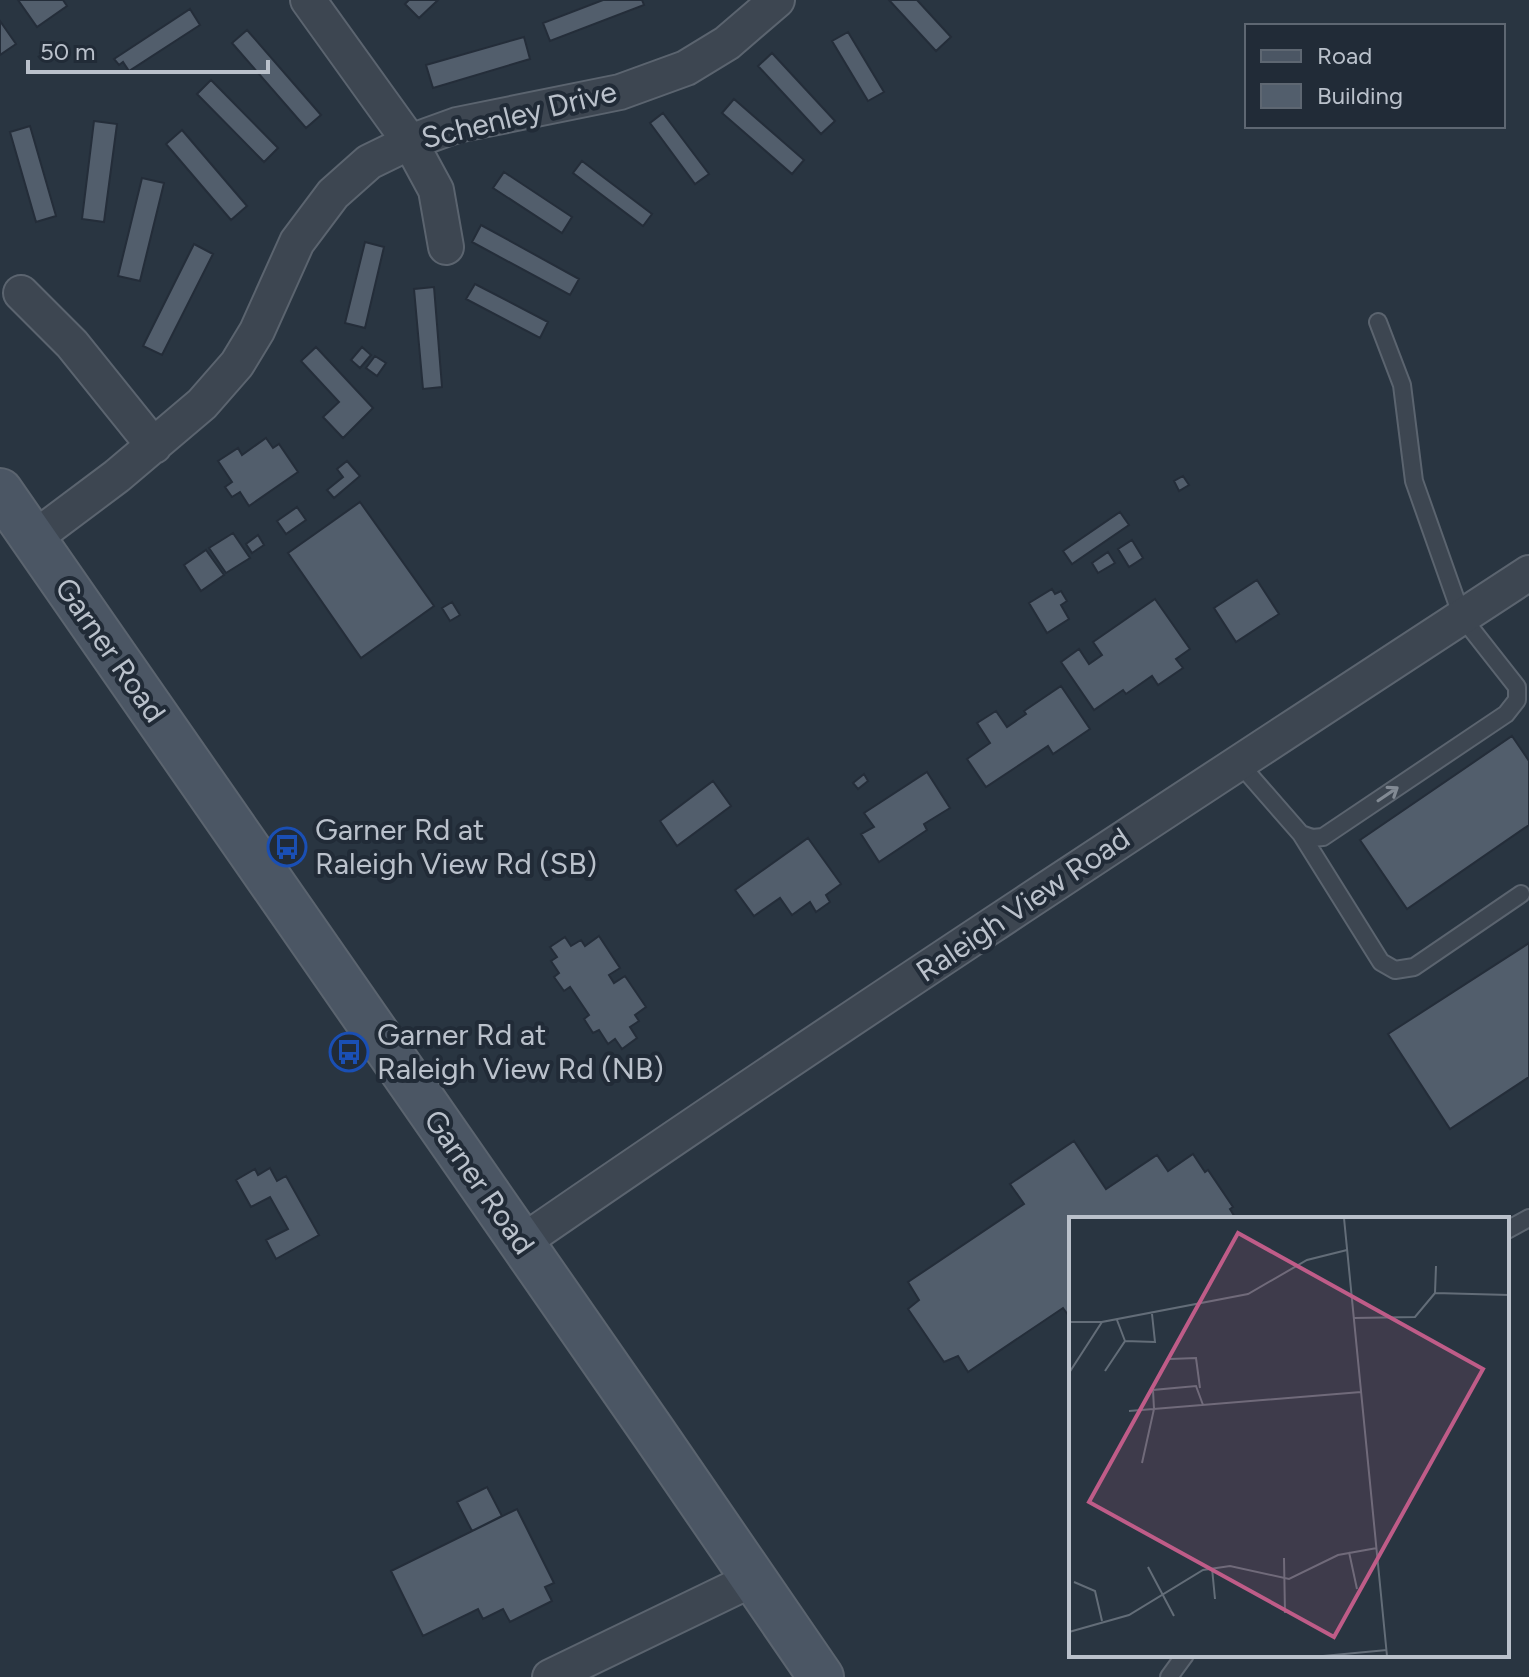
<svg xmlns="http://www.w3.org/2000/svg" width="1529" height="1677" font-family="Figtree,sans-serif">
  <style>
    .building { fill: #525e6c; stroke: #242d39; stroke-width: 2 }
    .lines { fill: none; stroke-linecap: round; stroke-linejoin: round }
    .service-casing { stroke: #5b646f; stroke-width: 20 }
    .minor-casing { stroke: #5b646f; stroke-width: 38 }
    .secondary-casing { stroke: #5b646f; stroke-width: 48 }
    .service { stroke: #3d4651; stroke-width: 16 }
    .minor { stroke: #3d4651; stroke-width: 34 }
    .secondary { stroke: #4b5664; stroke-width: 44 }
    .oneway { stroke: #828a94 }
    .labels { text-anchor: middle; stroke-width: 8; stroke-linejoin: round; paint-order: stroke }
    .street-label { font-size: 30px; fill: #bac1cb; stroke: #212b37 }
    .poi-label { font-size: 30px; fill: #bac1cb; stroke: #212b37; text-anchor: start }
    .inset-road { fill: none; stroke: #636d78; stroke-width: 2 }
    .view { fill: #bf5c88; fill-opacity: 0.15; stroke: #bf5c88; stroke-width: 4 }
    .inset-edge { fill: none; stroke: #bac1cb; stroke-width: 4 }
  </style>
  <rect width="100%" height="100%" fill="#293541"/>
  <path class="building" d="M18,0H63L67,6L37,27Z
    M409,0H438L419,18L405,4Z
    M603,0H642L644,5L550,41L543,23Z
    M889,0H917L951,37L936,51Z
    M190,9L200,25L129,71L123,62L119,65L114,59Z
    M0,21L16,44L0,55Z
    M247,30L321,115L306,128L232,43Z
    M848,32L884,92L868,101L832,41Z
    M524,37L530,59L433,88L426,65Z
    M772,53L835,121L821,134L758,66Z
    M211,80L278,148L264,162L197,94Z
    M734,99L804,160L792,174L722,113Z
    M663,113L709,174L695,184L650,123Z
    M94,121L117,124L104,222L82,219Z
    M30,126L56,216L36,222L10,132Z
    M182,130L247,206L231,220L166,144Z
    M582,161L652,214L643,226L573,173Z
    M504,172L572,217L562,233L493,188Z
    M142,178L164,183L140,281L118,276Z
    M481,225L579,279L570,295L472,242Z
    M365,242L384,247L365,328L345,323Z
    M194,244L213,254L162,355L143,346Z
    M475,284L548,322L540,338L466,299Z
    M434,287L442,387L423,389L414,289Z
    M316,347L373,408L343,438L323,417L339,402L301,361Z
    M362,347L371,355L360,368L351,360Z
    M375,356L386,363L377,376L366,368Z
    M266,438L273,448L279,444L298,472L249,506L240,492L232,497L225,487L232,482L218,461L238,448L242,455Z
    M347,461L360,476L334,498L327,490L343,477L337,469Z
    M1183,476L1189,485L1179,491L1174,481Z
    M360,502L434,606L361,658L288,553Z
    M297,507L306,520L286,534L277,521Z
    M1120,512L1129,525L1072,564L1063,551Z
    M233,533L250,558L226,573L209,548Z
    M258,535L264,545L252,553L246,544Z
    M1132,540L1143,558L1129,567L1118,549Z
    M206,550L224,575L201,591L184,565Z
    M1108,552L1115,563L1098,573L1092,563Z
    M1257,580L1279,614L1236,642L1214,608Z
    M1052,589L1055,594L1061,591L1067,601L1061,605L1069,619L1047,633L1029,603Z
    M1155,599L1190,649L1176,659L1183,668L1158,685L1152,676L1126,694L1123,690L1094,710L1061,662L1079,649L1089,664L1102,655L1093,642Z
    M452,602L460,615L450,621L442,608Z
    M1061,686L1090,729L1053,754L1048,746L986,787L967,759L990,743L977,723L996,711L1007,727L1026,714L1024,711Z
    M1512,736L1529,761V825L1407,909L1360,840Z
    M927,772L950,808L924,824L927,830L879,862L861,834L874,827L864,813Z
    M864,774L868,781L858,789L853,783Z
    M713,781L731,806L677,846L660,821Z
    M808,838L841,884L826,895L830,902L816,912L810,902L792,915L780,898L754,916L735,890Z
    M599,936L620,968L609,975L614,983L625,976L646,1007L635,1015L639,1021L630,1027L637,1038L622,1049L615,1039L608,1044L599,1030L593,1033L584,1019L589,1015L570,987L564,991L554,977L559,973L551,961L557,957L550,947L565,937L571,946L581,940L585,946Z
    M1529,943V1077L1450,1129L1388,1034Z
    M1074,1141L1106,1189L1157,1155L1168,1171L1193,1154L1205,1172L1208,1170L1233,1207L1230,1209L1236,1219H1071V1319L1063,1308L968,1372L958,1356L944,1362L908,1309L919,1300L908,1282L1024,1204L1010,1184Z
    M270,1168L277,1181L286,1176L319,1235L276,1259L266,1240L288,1229L270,1197L251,1207L236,1180L255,1169L258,1175Z
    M487,1487L502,1516L472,1531L457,1502Z
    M517,1509L554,1583L545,1587L552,1601L510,1622L503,1609L483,1619L478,1609L423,1636L391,1571Z"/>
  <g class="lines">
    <g class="service-casing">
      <path id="service" d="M1239,763L1301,834L1312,838L1323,837L1506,714L1517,700V687L1462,617L1414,481L1402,385L1378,322
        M1301,834L1381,962L1395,970L1414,967L1521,894
        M1507,1230L1529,1218
        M1169,1677L1185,1655"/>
    </g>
    <g class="minor-casing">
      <path id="minor" d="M308,0L410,142L436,190L446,247
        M21,293L72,344L154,446
        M33,539L117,476L202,404L237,364L257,331L297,242L333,194L369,162L410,142L457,125L620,92L686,68L727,43L777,0
        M521,1243C853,1014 1191,794 1529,573
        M550,1677L753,1579"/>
    </g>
    <g class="secondary-casing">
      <path id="secondary" d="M0,491L653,1432L821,1677"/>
    </g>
    <use href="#service" class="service"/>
    <use href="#minor" class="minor"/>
    <use href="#secondary" class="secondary"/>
  </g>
  <defs><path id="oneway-shaft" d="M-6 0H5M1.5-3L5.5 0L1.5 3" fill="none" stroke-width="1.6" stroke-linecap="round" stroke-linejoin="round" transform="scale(2)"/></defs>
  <use class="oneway" href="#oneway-shaft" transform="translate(1388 794) rotate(-34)"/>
  <defs>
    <g id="bus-ring" transform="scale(2)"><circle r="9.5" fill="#212b37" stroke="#1a4fb4" stroke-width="1.5"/><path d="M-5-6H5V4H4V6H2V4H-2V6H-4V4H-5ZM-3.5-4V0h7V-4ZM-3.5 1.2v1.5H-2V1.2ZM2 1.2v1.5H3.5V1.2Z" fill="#1a4fb4"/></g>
  </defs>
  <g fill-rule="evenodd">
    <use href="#bus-ring" x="287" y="847"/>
    <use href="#bus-ring" x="349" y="1052"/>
  </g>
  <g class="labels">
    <g class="street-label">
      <text transform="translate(519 115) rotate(-14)" y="10">Schenley Drive</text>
      <text transform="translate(110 650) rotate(55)" y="10">Garner Road</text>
      <text transform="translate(1023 905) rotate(-34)" y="10">Raleigh View Road</text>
      <text transform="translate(479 1182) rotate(55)" y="10">Garner Road</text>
    </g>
    <g class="poi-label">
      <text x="315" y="840">Garner Rd at<tspan x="315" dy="34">Raleigh View Rd (SB)</tspan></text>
      <text x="377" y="1045">Garner Rd at<tspan x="377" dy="34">Raleigh View Rd (NB)</tspan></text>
    </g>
  </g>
  <g transform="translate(1069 1217)">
    <rect width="440" height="440" fill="#293541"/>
    <path class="inset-road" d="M275,1L318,439M366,76L440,78M285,101L346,100L366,76L367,49M0,105H33M56,124L86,125L83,97M101,142L127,141L131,171M36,154L56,124L48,103M0,156L33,105L179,77L238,43L278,33M60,194L292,175M73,246L85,192L84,173L127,169L134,188M280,335L288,372M215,341L216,396M79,350L105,399M143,351L146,382M5,365L26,374L33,404M0,415L60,398L134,353L161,349L220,362L269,338L308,331M254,439L318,433"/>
    <path class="view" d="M169,16L414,152L265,420L20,285Z"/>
    <rect width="440" height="440" class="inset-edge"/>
  </g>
  <rect x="1245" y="24" width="260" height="104" fill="#212b37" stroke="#5e6772" stroke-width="2"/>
  <rect x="1261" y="50" width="40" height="12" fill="#4b5664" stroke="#5e6772" stroke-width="2"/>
  <text x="1317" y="64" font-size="24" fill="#bac1cb">Road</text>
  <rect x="1261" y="84" width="40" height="24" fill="#525e6c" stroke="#5e6772" stroke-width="2"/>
  <text x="1317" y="104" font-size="24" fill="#bac1cb">Building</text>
  <path d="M28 60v12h240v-12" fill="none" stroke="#bac1cb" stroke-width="4"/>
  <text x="40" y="60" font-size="24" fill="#bac1cb" stroke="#212b37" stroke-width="6" paint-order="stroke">50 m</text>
</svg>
